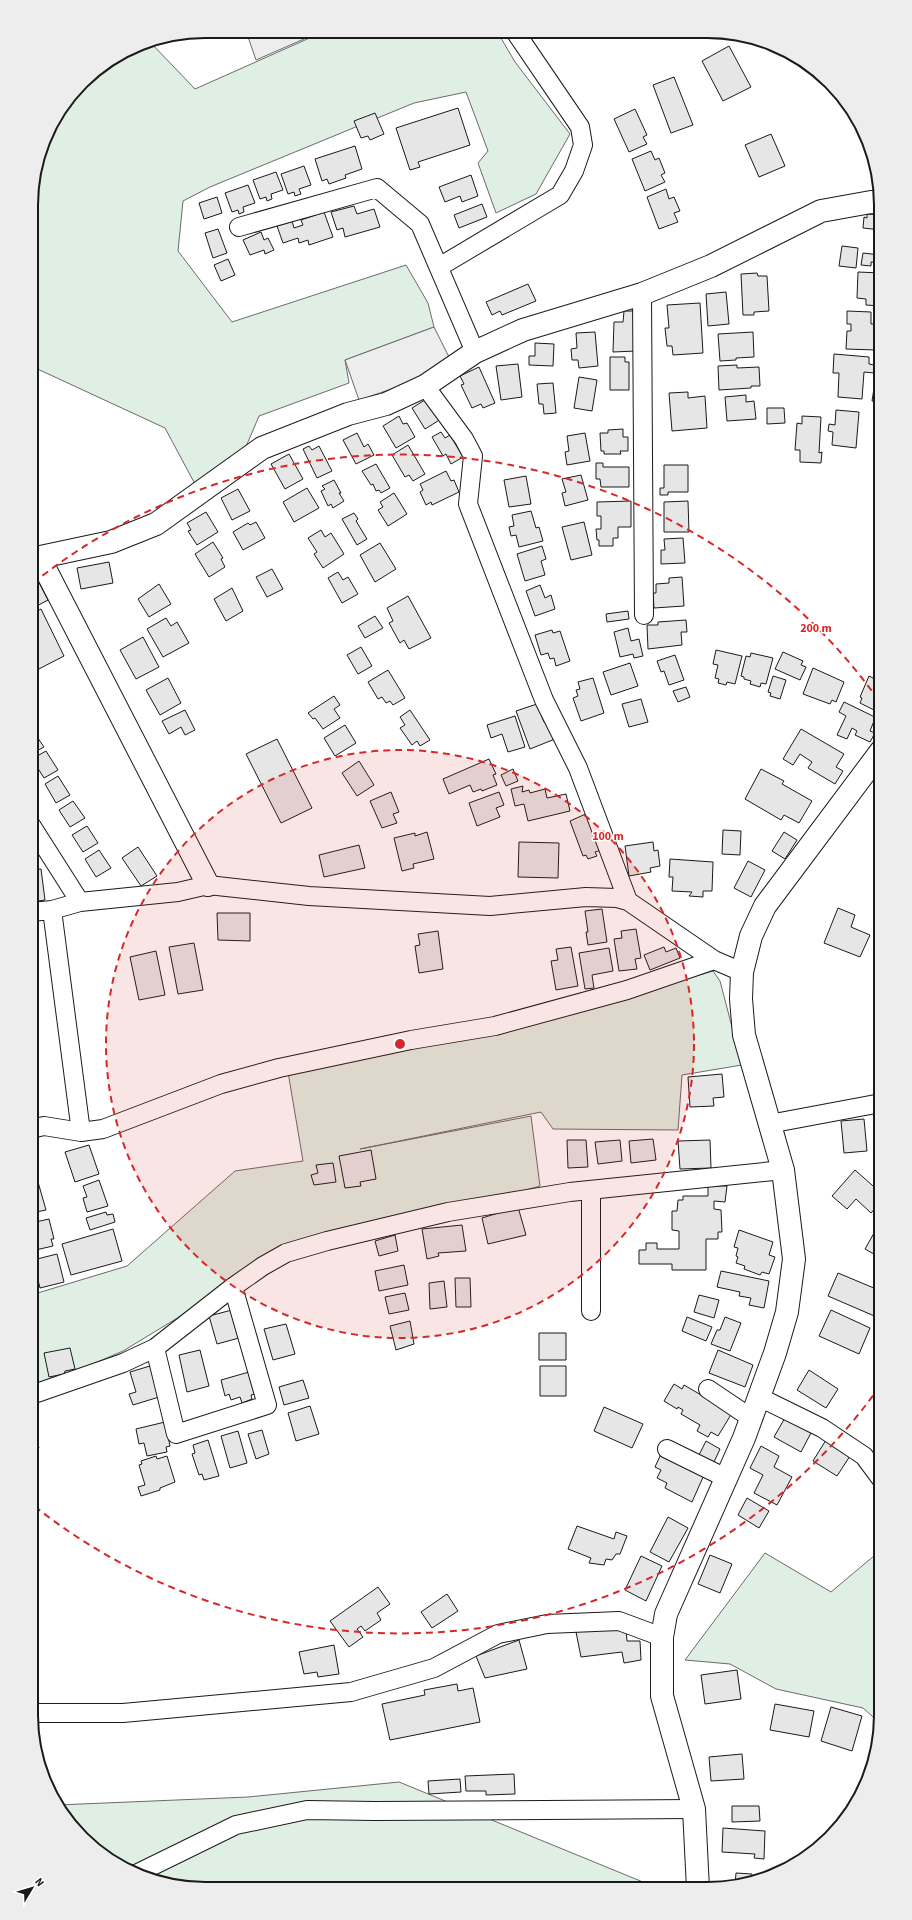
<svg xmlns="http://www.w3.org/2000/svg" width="912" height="1920" font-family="'Source Sans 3',sans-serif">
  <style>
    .green { fill: #e0efe3; stroke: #6a6a6a }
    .parking { fill: #ededed; stroke: #6a6a6a }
    .building { fill: #e6e6e6; stroke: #1a1a1a }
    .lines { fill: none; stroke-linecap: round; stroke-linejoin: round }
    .minor-casing { stroke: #1a1a1a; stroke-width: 20 }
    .tertiary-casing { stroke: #1a1a1a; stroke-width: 24 }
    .minor { stroke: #fff; stroke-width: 18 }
    .tertiary { stroke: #fff; stroke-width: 22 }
    .ring { fill: none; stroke: #d62828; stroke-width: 2; stroke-dasharray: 7 5 }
    .rim { fill: none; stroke: #1a1a1a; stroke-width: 2 }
    .centre { fill: #d62828; stroke: #fff; stroke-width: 2 }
    .ring-label { font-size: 12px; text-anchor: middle; font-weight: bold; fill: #d62828; stroke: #fff; stroke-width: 3; stroke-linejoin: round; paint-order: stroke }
  </style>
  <rect width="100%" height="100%" fill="#fff"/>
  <path class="green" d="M323,32L498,33L515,62L570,134L536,194L496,213L478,163L488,151L466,92L414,103L210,187L183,201L178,251L232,322L406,265L428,303L434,327L345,360L349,383L259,416L245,449L195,484L165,428L31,366V194L49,128L90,74L139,44L150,42L195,89Z
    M713,971L720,981L742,1065L682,1075L678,1130L553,1129L541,1112L360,1149L531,1116L540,1186L263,1266L123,1351L79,1370L31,1388V1295L127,1266L235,1171L303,1161L288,1072L536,1022Z
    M881,1550V1724L863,1708L776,1689L730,1664L685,1660L765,1553L831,1592Z
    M399,1782L660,1889L171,1886L128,1871L90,1846L57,1805L248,1797Z"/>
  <path class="parking" d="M246,31L320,32L256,60Z
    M434,327L449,357L409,383L359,400L345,360Z"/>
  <path class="building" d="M729,46L751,87L723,101L702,61Z
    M674,77L693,125L671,133L653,85Z
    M458,108L470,145L418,162L420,167L410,170L396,128Z
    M635,109L647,135L643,137L647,144L629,152L614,119Z
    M375,113L384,134L370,140L368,136L361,138L354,121Z
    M771,134L785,166L759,177L745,145Z
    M355,146L362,169L345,175L346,178L329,184L327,179L322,181L315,159Z
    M651,151L655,160L659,158L665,173L661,175L665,182L645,191L632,159Z
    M304,166L311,185L299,189L301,194L295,196L294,192L288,194L281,174Z
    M276,172L283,190L271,194L272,199L267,201L266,197L260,199L253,180Z
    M471,175L478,196L462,202L460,196L445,202L439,187Z
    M248,185L255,203L243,207L244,212L239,214L238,210L232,212L225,193Z
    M666,189L669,199L674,197L680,211L674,213L678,222L659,229L647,197Z
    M217,197L222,213L204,219L199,203Z
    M482,204L487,217L459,228L454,215Z
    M354,206L357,214L374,209L380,227L345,237L343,228L337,230L331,212Z
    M324,212L333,237L309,245L308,240L299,243L298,238L283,243L277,226L292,221L294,228L303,225L301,220Z
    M867,214L881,215V230L863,228L864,217L867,218Z
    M218,229L227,253L213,258L205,233Z
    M261,232L264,240L268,238L274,250L265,254L264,250L250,255L243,240Z
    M842,246L858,248L856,268L839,266Z
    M881,246V263L871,262V266L861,265L863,253L880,255Z
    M228,259L235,275L221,281L214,265Z
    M858,272L881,273V285H879L878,291H881V306L866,305V299L857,298Z
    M757,273L758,276H767L769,311L754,312V315H743L741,274Z
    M528,284L536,301L502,315L500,311L492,315L486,302Z
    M726,292L729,324L708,326L706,294Z
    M700,303L703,353L673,355L672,346H667L665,328H669L667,305Z
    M624,311H638L636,351L613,352L614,322H623Z
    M847,311L871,312V324H875V350L846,349L847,331H851V324H847Z
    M595,332L598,366L579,368L578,360H572L571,349L577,348L576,333Z
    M753,332L754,357L736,358V360L720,361L718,334Z
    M535,343L554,344L553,366L529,365V356H535Z
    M834,354L869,357V364L874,365V373L864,372L862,399L838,397L839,373H833Z
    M610,357H625V362H629V390H610Z
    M518,364L522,397L501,400L496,366Z
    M737,365V368L759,367L760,386H751V388L719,390L718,366Z
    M479,367L495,403L483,408L481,404L472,408L461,385L464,384L460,376Z
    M881,375V403L872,401L875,382L880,383Z
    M579,377L597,380L592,411L574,408Z
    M553,383L556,413L544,414L543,404H539L537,384Z
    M688,392V398L705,396L707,428L672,431L669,393Z
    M746,395V402L754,401L756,419L727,421L725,397Z
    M428,398L441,419L425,429L412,408Z
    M767,408H784L785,423L767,424Z
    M836,410L859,412L856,448L832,445L833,432L828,431L829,424L835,425Z
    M399,416L403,424L407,423L415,437L396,448L383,426Z
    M802,416L821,417L819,453L822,452L821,463L800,462V450H795L797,423L802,424Z
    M623,429V437H628V451H620L621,454H604V451H601L600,433H608V430Z
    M441,432L445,438L450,435L463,457L451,464L446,454L443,456L432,437Z
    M357,433L364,447L368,444L374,455L356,464L343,440Z
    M585,433L590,461L567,465L565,452L569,451L567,436Z
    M879,438H881V457L876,456Z
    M408,445L425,474L413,481L409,475L405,477L392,455Z
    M309,446L312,450L319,446L332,471L317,478L303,449Z
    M289,454L303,479L285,489L271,464Z
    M596,463H603V467H629V487H601L600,479H596Z
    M376,464L390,488L381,493L379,490L376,491L373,484L371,485L362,471Z
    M664,465H688V492H668V495H660V488H664Z
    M446,471L451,481L454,480L459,492L432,505L431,502L426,505L420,492L423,490L420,484Z
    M581,475L588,500L565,506L562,493L566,492L562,479Z
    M526,476L531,504L509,507L504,480Z
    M334,480L341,493H339L344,501L333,508L331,504L328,506L321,491L325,489L322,486Z
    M307,488L319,508L294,522L283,502Z
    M238,489L250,511L232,520L221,498Z
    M394,493L407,514L388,526L378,510L383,507L380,502Z
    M631,501V527H618V538H613V546H599V540H597L596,529H601V516H597V502Z
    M688,501L689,532H664V502Z
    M531,511L536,528L539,527L543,541L519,547L516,535L511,536L509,527L514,526L512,515Z
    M206,512L218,532L197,545L188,531L191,530L187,523Z
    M354,513L358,519L356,521L367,539L357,545L342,519Z
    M256,522L265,538L243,550L233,532L248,523L250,525Z
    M584,522L592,555L571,560L562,527Z
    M321,530L325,537L331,533L344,554L323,568L314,554L317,552L308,538Z
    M683,538L685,563L661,564V550H665L664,539Z
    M213,542L223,558L221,559L225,567L209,577L195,554Z
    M380,543L396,569L375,582L360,555Z
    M542,546L546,559L541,561L545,575L525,581L517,554Z
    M109,562L113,583L81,589L77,568Z
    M272,569L283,589L267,597L256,577Z
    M338,572L343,580L348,577L358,594L342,603L328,578Z
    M35,575L48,600L35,607L31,601V577Z
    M682,577L684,606L654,608L653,593H656V584L669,583V578Z
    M159,584L171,604L149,617L138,599Z
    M540,585L545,598L551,595L555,609L535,616L526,591Z
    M232,588L243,611L226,621L214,599Z
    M408,596L431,638L409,649L404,640L400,643L389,623L393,621L387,608Z
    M41,609L64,656L35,671L31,663V614Z
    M628,611L629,619L607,622L606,614Z
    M375,616L383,628L365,638L358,626Z
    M166,618L171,626L177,622L189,643L163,657L147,629Z
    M686,620L687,632H681L682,645L648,649L647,625H658V622Z
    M628,628L631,641L639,639L643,656L634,658L633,654L620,657L614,632Z
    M552,630L553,633L560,631L570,661L556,666L554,658L550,659L548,653L541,655L535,635Z
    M143,637L159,667L136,679L120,650Z
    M361,647L372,666L358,674L347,655Z
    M716,650L742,656L735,684L727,682L726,685L718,683L719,679L715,678L718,665L713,664Z
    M783,652L803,661L801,665L806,667L800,680L775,669Z
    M751,653L773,658L766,684L761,683L760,687L750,684L751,681L744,679V677L741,676L746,656L750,657Z
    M675,655L684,680L669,685L664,671L661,672L657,661Z
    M630,663L638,686L611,695L603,672Z
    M813,668L844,682L836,702L832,700L830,704L803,694Z
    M388,670L405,698L393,705L390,701L386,703L382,697L378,699L368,682Z
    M773,676L786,680L780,699L770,696L771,693L768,692Z
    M869,676L881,682V710L879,709L878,712L860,703L862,698L860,697Z
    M168,678L181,703L160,715L146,690Z
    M593,678L604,713L581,721L573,698L578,696L576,690L580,689L578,682Z
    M686,687L690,697L678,702L673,691Z
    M334,696L340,705L334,709L340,718L323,729L315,718L313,719L308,713Z
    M641,699L648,722L629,727L622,704Z
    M844,702L881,720V723L874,721L870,731L875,733L870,742L855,735L857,731L852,728L847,739L837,735L846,716L839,712Z
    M537,704L544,722L548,720L555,739L530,749L516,711Z
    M185,710L195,730L185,735L181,727L169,734L162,721Z
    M410,710L430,740L420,746L417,741L412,745L400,728L405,725L400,717Z
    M515,716L525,747L508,752L502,734L491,738L487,725Z
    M345,725L356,743L335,756L324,738Z
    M31,728L44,747L31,754Z
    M801,729L844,754L836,767L843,771L835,784L808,768L812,762L800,754L793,765L783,759Z
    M277,739L312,808L281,823L246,754Z
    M46,751L58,770L44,778L32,759Z
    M489,759L496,774L493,775L497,785L482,791L481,789L473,792L470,785L449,794L443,779Z
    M359,761L374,785L357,796L342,773Z
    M513,769L518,781L506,786L501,775Z
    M761,769L784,781L782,784L812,801L799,823L784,815L781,820L745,799Z
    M58,776L70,795L56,803L45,784Z
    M523,786L522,792L529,790L530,793L545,789L547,798L566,794L570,811L528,821L524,804L515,806L511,789Z
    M391,792L399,812L393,814L397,823L382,828L370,801Z
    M499,792L504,805L496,808L500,817L477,826L469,803Z
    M73,801L85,818L70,827L59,810Z
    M588,813L602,850L595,852L597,856L588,859L586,855L583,856L570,821Z
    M87,826L98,843L83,852L72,835Z
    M723,830L741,831L740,855L722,854Z
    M427,832L434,859L413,864L414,868L402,871L394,838L415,833V836Z
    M784,832L797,840L785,859L772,851Z
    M519,842L559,843L558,878L518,877Z
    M653,842L654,851L658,850L660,866L650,868L651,872L629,876L625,846Z
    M359,845L365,868L324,877L319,855Z
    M138,847L157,876L141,886L122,858Z
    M99,850L111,868L96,877L85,859Z
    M670,859L713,862L712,891H703V897L689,896L692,892L672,891L673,877H669Z
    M748,861L765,870L751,897L734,888Z
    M41,869L45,900L31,902V870Z
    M838,908L855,915L851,927L870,935L860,957L824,943Z
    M602,909L607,942L588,945L586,932H588L585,911Z
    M217,913H250V941L218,940Z
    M636,929L641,958L635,959L637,969L619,971L614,939L622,938L621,931Z
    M438,931L443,969L419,973L415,946L420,945L418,934Z
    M194,943L203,990L178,994L169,947Z
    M571,947L578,986L556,990L551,961L558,960L556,949Z
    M664,947L666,952L676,948L680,958L650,970L644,955Z
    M609,948L613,971L592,975L594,988L585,989L579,953Z
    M156,951L165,995L139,1000L130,957Z
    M722,1074L724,1097L713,1098L714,1106L690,1107L688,1077Z
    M864,1119L867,1151L844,1153L841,1121Z
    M653,1139L656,1160L631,1163L629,1141Z
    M567,1140H586L588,1167L568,1168Z
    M620,1140L622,1161L598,1164L595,1142Z
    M710,1140L711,1168L680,1169L678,1141Z
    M89,1145L99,1174L75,1182L65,1152Z
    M31,1149L38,1177L31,1178Z
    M371,1150L376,1179L360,1182L361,1186L345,1188L339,1156Z
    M333,1163L336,1182L314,1185L311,1175L318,1173L316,1165Z
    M855,1170L881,1193V1202L871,1213L856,1199L847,1209L832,1196Z
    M99,1180L108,1206L87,1212L83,1198L87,1197L83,1186Z
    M38,1182L46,1210L31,1213V1184Z
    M708,1186H727L725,1202L714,1201V1209L721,1210L722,1232H718V1239H706V1270H672V1264H639V1250H646V1243H657V1249H679V1231L672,1230V1211H677L678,1200H683V1196H708Z
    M518,1207L526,1235L488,1244L482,1218Z
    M106,1212L107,1215L113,1214L115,1222L90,1230L86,1218Z
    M49,1219L54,1239H51L53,1246L31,1251V1223Z
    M462,1225L466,1251L438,1253L439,1256L427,1259L422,1229Z
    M878,1226L881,1227V1258L865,1249Z
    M113,1229L122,1261L71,1275L62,1244Z
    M739,1230L773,1242L769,1255L775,1257L769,1274L762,1272L760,1275L744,1269L745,1266L736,1263L738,1257L736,1256L738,1248L734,1247Z
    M395,1235L398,1251L379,1256L375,1241Z
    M57,1254L64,1282L40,1288L33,1260Z
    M404,1265L408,1285L379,1291L375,1271Z
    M721,1271L769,1281L764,1308L749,1305L751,1298L739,1296L740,1292L717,1287Z
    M838,1273L881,1291L879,1318L828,1296Z
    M455,1278H470L471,1307H456Z
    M444,1281L447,1307L430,1309L429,1283Z
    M405,1293L409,1310L389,1314L385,1297Z
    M699,1295L719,1300L714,1318L694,1312Z
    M232,1310L239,1338L217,1344L209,1316Z
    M831,1310L870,1328L859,1354L819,1336Z
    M687,1317L712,1327L706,1341L682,1331Z
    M725,1317L741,1323L730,1351L711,1344L717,1330H720Z
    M410,1321L414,1344L396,1350L390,1326Z
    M286,1324L295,1354L273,1360L264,1329Z
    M539,1333H566V1360H539Z
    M70,1348L75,1369L65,1371L64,1374L49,1377L44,1353Z
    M200,1350L209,1386L187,1392L179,1355Z
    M718,1350L753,1365L745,1387L709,1373Z
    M150,1366L159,1397L133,1405L129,1394L136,1392L130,1372Z
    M540,1366H566V1396H540Z
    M809,1370L838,1389L826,1408L797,1390Z
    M249,1372L255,1394L251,1395L252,1399L242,1403L240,1397L231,1400L229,1394L225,1396L221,1380Z
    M303,1380L309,1398L284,1405L279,1387Z
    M881,1380V1394L874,1390Z
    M674,1384L682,1389L684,1385L732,1413L718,1436L711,1432L708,1437L697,1431L700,1425L681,1414L683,1410L678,1407L677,1409L664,1401Z
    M310,1406L319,1434L296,1441L288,1413Z
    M604,1407L643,1424L632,1448L594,1431Z
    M786,1416L812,1431L801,1452L774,1437Z
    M165,1422L170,1446L166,1447L167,1452L147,1456L144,1443L139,1444L136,1429Z
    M31,1424L39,1448L31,1451Z
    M262,1430L269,1454L256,1459L248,1434Z
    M238,1431L247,1463L230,1468L221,1436Z
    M208,1440L219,1476L204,1480L202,1474L199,1475L192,1454L195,1453L193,1445Z
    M826,1440L850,1456L837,1476L813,1461Z
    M706,1441L720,1449L714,1462L699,1455Z
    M761,1446L779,1456L774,1467L792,1477L777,1505L754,1493L763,1475L750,1468Z
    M661,1454L704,1475L692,1502L665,1488L667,1483L657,1478L661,1470L655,1467Z
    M156,1456L157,1459L167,1456L175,1482L160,1488V1490L141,1496L138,1487L145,1485L139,1465L142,1464L141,1461Z
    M747,1498L769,1511L759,1528L738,1515Z
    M668,1517L688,1528L669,1562L650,1552Z
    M577,1526L614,1539L616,1532L627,1536L620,1554H616L612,1560L606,1559L604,1565L589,1563L591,1558L568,1549Z
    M710,1555L732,1564L720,1593L698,1584Z
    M641,1556L662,1566L646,1601L625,1590Z
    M378,1587L390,1604L377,1613L381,1620L365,1631L361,1626L357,1629L363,1637L349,1647L330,1621Z
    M447,1594L458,1611L432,1628L421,1612Z
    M618,1626L626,1630L627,1641H640L641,1660L624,1663L622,1652L581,1657L576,1632Z
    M519,1640L527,1669L485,1678L476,1656Z
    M334,1645L339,1674L318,1677L317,1672L304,1674L299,1652Z
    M737,1670L741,1699L705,1704L701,1675Z
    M457,1684L458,1691L473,1688L480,1722L390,1740L382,1704L425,1695L424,1690Z
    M775,1704L814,1711L809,1737L770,1730Z
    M831,1707L862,1716L852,1751L821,1741Z
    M742,1754L744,1779L711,1781L709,1757Z
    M514,1774L515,1794L486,1795V1791H466L465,1776Z
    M460,1779L461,1792L429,1794L428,1781Z
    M732,1806H759L760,1821L732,1822Z
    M723,1828L765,1831L764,1859L754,1858L755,1854L722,1852Z
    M736,1873L752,1874L751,1883L735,1885Z"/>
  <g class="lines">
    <g class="minor-casing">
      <path id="minor" d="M239,227L377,188L420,224L475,352
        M439,267L560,195L574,171L583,145L580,127L516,33
        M642,294L644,615
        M425,386L464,439L473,456L468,504L544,700L578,768L628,901
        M31,825L80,902
        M52,910L81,1132
        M31,912L52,910L80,902L178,892L208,885L309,896L490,906L586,897L617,898L628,901L714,960L742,972
        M769,1124L881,1103
        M31,1129L44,1126L81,1132L103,1129L221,1084L279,1068L411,1040L495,1026L627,990L714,960
        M591,1311V1190
        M155,1348L176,1434L267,1405L233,1287
        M708,1389L751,1418
        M31,1395L123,1363L155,1348L233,1287L263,1266L286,1253L327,1241L448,1212L570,1192L783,1170
        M759,1397L822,1428L864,1456L881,1479
        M667,1449L726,1478
        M31,1713H123L351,1692L434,1668L498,1634L547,1624L619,1621L662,1637
        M136,1874L236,1825L307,1810L375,1811L694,1809"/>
    </g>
    <g class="tertiary-casing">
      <path id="tertiary" d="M39,557L208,885
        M31,559L111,542L156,524L262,448L348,414L386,404L425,386L475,352L523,330L642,294L711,266L821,211L871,202L881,203
        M698,1889L694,1809L662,1696V1637L666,1614L744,1438L775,1353L787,1312L794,1259L783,1170L744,1035L741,999L742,972L751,936L765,906L881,751"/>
    </g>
    <use href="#minor" class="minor"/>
    <use href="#tertiary" class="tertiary"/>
  </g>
  <circle cx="400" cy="1044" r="294" fill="#d62828" fill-opacity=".12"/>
  <g class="ring">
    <circle cx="400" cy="1044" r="294"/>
    <path d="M880 1386A589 589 0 0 1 33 1505M33 583A589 589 0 0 1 880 702"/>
  </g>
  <path d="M0 0H912V1920H0ZM205 38H707A167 167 0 0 1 874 205V1715A167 167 0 0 1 707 1882H205A167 167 0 0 1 38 1715V205A167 167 0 0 1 205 38Z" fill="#ededed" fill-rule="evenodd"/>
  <path class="rim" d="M205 38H707A167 167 0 0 1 874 205V1715A167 167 0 0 1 707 1882H205A167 167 0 0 1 38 1715V205A167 167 0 0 1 205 38Z"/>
  <circle cx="400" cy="1044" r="6" class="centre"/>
  <g class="ring-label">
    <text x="816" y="632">200 m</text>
    <text x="608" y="840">100 m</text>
  </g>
  <g transform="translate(32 1888) rotate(52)" stroke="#ffffff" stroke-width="3" paint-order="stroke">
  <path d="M0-3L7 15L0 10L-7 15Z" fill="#1a1a1a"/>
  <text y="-6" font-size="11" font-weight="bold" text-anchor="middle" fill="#1a1a1a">N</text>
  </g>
</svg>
